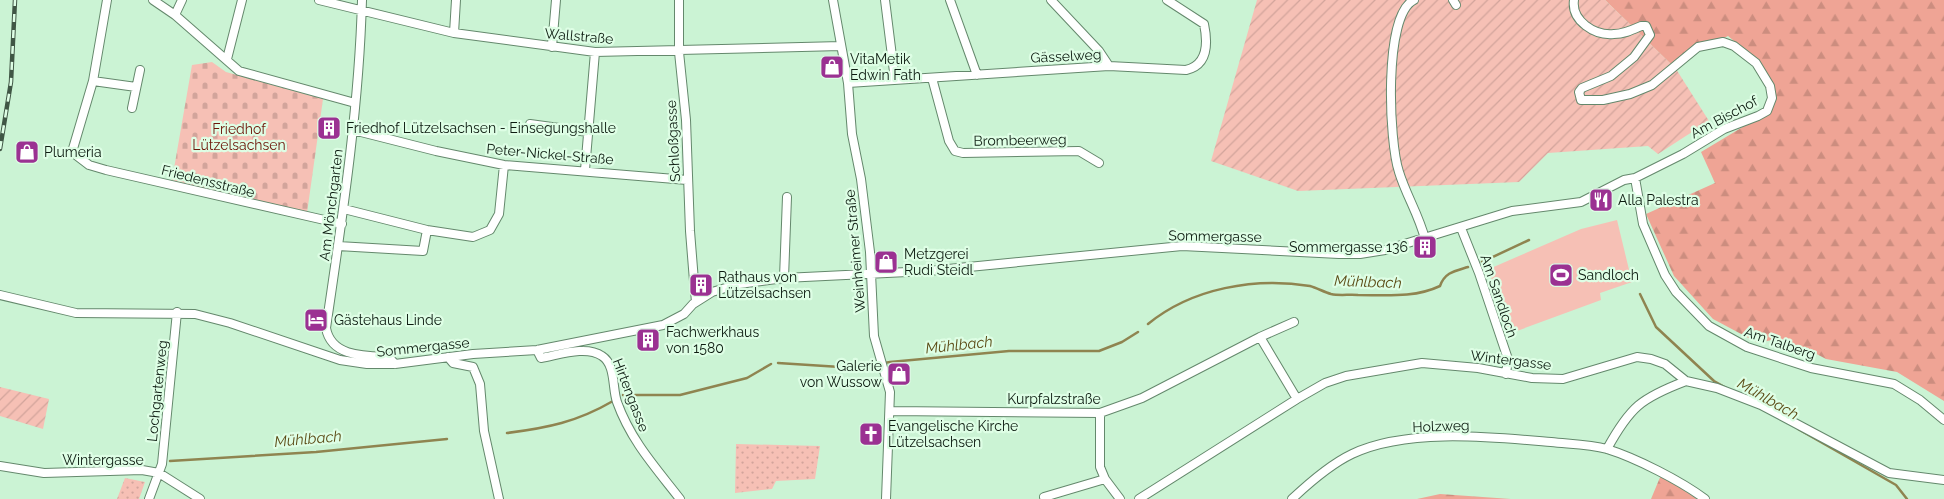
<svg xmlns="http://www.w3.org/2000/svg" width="1944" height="499" font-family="Raleway,sans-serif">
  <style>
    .grass { fill: #f6c0b5 }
    .forest { fill: url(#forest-firs) }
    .cemetery { fill: url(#cemetery-stones) }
    .park { fill: url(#park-dots) }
    .garden { fill: url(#garden-furrows) }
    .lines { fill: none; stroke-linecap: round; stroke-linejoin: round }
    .stream { stroke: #8f8450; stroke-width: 2.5 }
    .street-casing { stroke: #64886c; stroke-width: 10 }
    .street { stroke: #fff; stroke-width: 8 }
    .rail-casing { stroke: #405645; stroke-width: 4.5 }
    .rail { stroke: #defee5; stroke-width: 2.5; stroke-dasharray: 8; stroke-linecap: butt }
    .labels { text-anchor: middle; stroke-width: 4.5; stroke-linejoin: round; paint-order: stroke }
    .street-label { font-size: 14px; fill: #0d1c11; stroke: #defee5 }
    .poi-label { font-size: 14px; fill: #0d1c11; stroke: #defee5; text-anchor: start }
    .park-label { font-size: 14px; fill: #6d1609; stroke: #defee5 }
    .water-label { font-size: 15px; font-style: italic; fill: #5b4b15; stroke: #defee5 }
  </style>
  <defs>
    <pattern id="forest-firs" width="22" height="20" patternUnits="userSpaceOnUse" patternTransform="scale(1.25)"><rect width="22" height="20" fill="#efa495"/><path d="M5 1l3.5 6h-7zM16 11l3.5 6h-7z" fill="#cc8d7f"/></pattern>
    <pattern id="cemetery-stones" width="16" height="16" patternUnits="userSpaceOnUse" patternTransform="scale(1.25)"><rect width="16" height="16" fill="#f6c0b5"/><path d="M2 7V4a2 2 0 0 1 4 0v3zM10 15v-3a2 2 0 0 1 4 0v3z" fill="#d2a49b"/></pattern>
    <pattern id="park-dots" width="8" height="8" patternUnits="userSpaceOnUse" patternTransform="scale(1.25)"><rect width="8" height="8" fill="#f6c0b5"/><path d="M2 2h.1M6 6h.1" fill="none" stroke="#d2a49b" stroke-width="1.8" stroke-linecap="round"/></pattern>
    <pattern id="garden-furrows" width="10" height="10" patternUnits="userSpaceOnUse" patternTransform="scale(1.25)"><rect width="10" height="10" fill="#f6c0b5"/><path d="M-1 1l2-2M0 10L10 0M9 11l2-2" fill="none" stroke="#d2a49b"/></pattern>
  </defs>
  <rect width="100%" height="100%" fill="#cbf3d4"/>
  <path class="grass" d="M1617,220L1632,282L1600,293L1601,300L1506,335L1489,269L1581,229Z"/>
  <path class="forest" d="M1605,0H1944V401L1897,372L1826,359L1811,351L1772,340L1758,343L1713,319L1674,276L1646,214L1715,183L1701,152L1766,113L1770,94L1751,55L1728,36L1694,53L1676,69Z
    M1661,475L1697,499H1651Z
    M1440,494L1511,499H1417Z"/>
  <path class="cemetery" d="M212,62L226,72L323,99L307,213L172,180L192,65Z"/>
  <path class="park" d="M736,444L820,446L815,479L776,481L772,489L735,493Z
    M125,478L145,482L139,499H117Z"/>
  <path class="garden" d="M1257,0H1605L1676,69L1709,121L1658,154L1648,146L1548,153L1519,182L1298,191L1211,161Z
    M0,387L49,399L43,429L0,416Z"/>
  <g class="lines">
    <path class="stream" d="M1482,262L1529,240
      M1640,294L1656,327L1714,381L1728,389
      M1148,324C1192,288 1255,277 1310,286C1317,288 1324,292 1331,294C1340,296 1350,294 1358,295C1386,295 1415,298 1440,286C1445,272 1455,271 1468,267
      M778,363L856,368L890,362L1009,351H1099L1122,342L1138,332
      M623,395H680L747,378L771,364
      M1798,429L1896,485L1907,499
      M507,433C547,428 577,422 613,401
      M170,461L316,452L447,439"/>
    <g class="street-casing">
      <path id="street" d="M107,0L93,81L72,152L89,165L106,170L342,224
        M153,0L175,15L239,71L355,103
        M319,0L454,33L595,52L841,46
        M362,0C359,110 342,219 326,328C331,357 365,356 389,357L395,364
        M679,0V52L686,120L690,231L694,281
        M833,0L848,83L852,134L861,179L870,252L874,336L890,392L886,499
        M885,0L895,80
        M950,0L977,75
        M1051,0L1099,51L1109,66
        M1414,0C1383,15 1389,142 1399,172C1406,195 1419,215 1425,239
        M1453,0L1456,5
        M175,15L182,0
        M454,33L456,0
        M552,47L556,0
        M227,59L242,0
        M932,78L949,141L955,151L963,153L1079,151L1099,163
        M93,81L136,87
        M848,83L1109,66L1186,70C1208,65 1208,43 1204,24L1167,0
        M132,108L140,70
        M530,124L588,132
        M353,130L436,151L504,165L687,180
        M585,170L595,52
        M1635,178L1643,224L1665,275L1676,292L1709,326L1747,347L1811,368L1894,384L1920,400L1944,420
        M344,209L427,230L473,237L490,230L499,214L504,165
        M1461,228L1479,273L1508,359L1506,374
        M338,246L423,251L427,230
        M784,278L787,197
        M695,291L696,302
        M0,295L76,313L195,314L230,323L340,360L367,364H395L473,354L537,350L663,325L684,314L693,304L712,292L739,284L784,278L928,271L1182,246L1339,254H1360L1385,250L1512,211L1581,202L1624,180L1635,178L1683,154L1724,129L1758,116L1767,111L1772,98L1770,86L1756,63L1734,46L1723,42L1698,47L1652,85L1630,94L1603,100H1581L1579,92L1582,88L1611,76L1634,57L1650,35L1646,26H1641C1632,30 1624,34 1614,34C1595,36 1571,21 1574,0
        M1260,337L1297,399
        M537,350L541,358C559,355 586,345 602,356C616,365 612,388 617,402C631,441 656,468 680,499
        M448,357L453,363L473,367L480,384L484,431L499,499
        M891,411L1100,413L1142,398L1260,337L1294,322
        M1100,413V467L1105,479L1120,499
        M1607,449C1630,407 1641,398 1686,381
        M0,466L44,473L142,470L159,473L200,499
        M1044,497L1105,479
        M149,499L162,464L177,312
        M1139,499L1297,399L1325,383L1346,376L1422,363L1478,368L1532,378L1563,379L1637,357L1651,359L1665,364L1686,381L1717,388L1761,405L1889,473L1944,480
        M1292,499C1309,483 1331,464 1352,454C1406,428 1492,437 1551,442C1569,444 1589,444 1607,449C1636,458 1681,481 1705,499"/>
    </g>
    <use href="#street" class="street"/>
    <g class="rail-casing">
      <path id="rail" d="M0,149L11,82L15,0"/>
    </g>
    <use href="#rail" class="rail"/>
  </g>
  <defs>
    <g id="shop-square" transform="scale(1.25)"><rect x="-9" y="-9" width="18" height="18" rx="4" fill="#9b3192" stroke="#defee5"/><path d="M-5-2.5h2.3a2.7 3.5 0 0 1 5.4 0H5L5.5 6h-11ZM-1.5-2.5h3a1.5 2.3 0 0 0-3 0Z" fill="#fff"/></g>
    <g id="building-square" transform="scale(1.25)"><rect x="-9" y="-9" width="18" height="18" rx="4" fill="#9b3192" stroke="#defee5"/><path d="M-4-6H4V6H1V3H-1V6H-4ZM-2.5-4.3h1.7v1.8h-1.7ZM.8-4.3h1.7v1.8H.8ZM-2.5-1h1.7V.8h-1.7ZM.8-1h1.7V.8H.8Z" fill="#fff"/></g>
    <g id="restaurant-square" transform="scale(1.25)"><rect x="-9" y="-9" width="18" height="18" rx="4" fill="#9b3192" stroke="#defee5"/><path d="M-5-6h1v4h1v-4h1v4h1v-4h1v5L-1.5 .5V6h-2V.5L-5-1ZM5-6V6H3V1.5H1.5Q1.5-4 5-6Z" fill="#fff"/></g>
    <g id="stadium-square" transform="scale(1.25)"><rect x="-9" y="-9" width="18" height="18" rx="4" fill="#9b3192" stroke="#defee5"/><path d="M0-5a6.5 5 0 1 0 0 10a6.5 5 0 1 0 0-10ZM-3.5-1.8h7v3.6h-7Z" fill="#fff"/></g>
    <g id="hotel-square" transform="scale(1.25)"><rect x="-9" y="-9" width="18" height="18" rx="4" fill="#9b3192" stroke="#defee5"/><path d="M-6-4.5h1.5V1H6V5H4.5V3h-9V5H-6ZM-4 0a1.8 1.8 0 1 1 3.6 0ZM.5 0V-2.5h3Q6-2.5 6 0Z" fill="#fff"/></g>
    <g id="church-square" transform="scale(1.25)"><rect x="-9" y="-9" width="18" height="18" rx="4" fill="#9b3192" stroke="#defee5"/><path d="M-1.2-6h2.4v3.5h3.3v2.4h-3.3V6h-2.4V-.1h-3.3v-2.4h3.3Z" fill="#fff"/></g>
  </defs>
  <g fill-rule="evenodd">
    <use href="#shop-square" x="832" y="67"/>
    <use href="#building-square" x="329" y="128"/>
    <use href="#shop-square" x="27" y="152"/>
    <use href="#restaurant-square" x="1601" y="200"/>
    <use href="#building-square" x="1425" y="247"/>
    <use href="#shop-square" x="886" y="262"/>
    <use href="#stadium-square" x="1561" y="275"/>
    <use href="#building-square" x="701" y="285"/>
    <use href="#hotel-square" x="316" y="320"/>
    <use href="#building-square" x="648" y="340"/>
    <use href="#shop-square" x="899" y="374"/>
    <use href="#church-square" x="871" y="434"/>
  </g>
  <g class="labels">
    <g class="street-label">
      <text transform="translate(579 36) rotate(5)" y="5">Wallstraße</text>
      <text transform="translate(1066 56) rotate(-3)" y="5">Gässelweg</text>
      <text transform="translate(1724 117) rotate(-28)" y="5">Am Bischof</text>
      <text transform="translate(1020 140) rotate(-1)" y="5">Brombeerweg</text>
      <text transform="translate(673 141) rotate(-93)" y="5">Schloßgasse</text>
      <text transform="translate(550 154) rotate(5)" y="5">Peter-Nickel-Straße</text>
      <text transform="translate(208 181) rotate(14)" y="5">Friedensstraße</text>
      <text transform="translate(331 205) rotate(-83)" y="5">Am Mönchgarten</text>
      <text transform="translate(1215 236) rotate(1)" y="5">Sommergasse</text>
      <text transform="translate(855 251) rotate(-95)" y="5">Weinheimer Straße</text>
      <text transform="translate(1499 296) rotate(71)" y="5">Am Sandloch</text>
      <text transform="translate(1780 343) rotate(19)" y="5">Am Talberg</text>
      <text transform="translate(423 347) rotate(-6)" y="5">Sommergasse</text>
      <text transform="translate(1511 360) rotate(7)" y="5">Wintergasse</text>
      <text transform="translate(157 391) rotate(-84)" y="5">Lochgartenweg</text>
      <text transform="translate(631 395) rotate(69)" y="5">Hirtengasse</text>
      <text x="1054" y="404">Kurpfalzstraße</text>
      <text transform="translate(1441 426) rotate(-2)" y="5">Holzweg</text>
      <text x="103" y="465">Wintergasse</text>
    </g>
    <g class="poi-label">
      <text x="850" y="64">VitaMetik<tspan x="850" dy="16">Edwin Fath</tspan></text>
      <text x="346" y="133">Friedhof Lützelsachsen - Einsegungshalle</text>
      <text x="44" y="157">Plumeria</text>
      <text x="1618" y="205">Alla Palestra</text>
      <text x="1408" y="252" text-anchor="end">Sommergasse 136</text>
      <text x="904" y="259">Metzgerei<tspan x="904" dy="16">Rudi Steidl</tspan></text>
      <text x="1578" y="280">Sandloch</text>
      <text x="718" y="282">Rathaus von<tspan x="718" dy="16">Lützelsachsen</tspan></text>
      <text x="334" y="325">Gästehaus Linde</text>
      <text x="666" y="337">Fachwerkhaus<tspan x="666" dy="16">von 1580</tspan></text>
      <text x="882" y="371" text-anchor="end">Galerie<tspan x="882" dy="16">von Wussow</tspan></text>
      <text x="888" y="431">Evangelische Kirche<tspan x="888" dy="16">Lützelsachsen</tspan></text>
    </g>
    <g class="park-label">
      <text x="239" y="134">Friedhof<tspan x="239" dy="16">Lützelsachsen</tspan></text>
    </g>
    <g class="water-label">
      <text transform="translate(1368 282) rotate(2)" y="5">Mühlbach</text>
      <text transform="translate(959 345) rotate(-6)" y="5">Mühlbach</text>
      <text transform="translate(1768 399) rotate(30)" y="5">Mühlbach</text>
      <text transform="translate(308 439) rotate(-5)" y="5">Mühlbach</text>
    </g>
  </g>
</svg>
